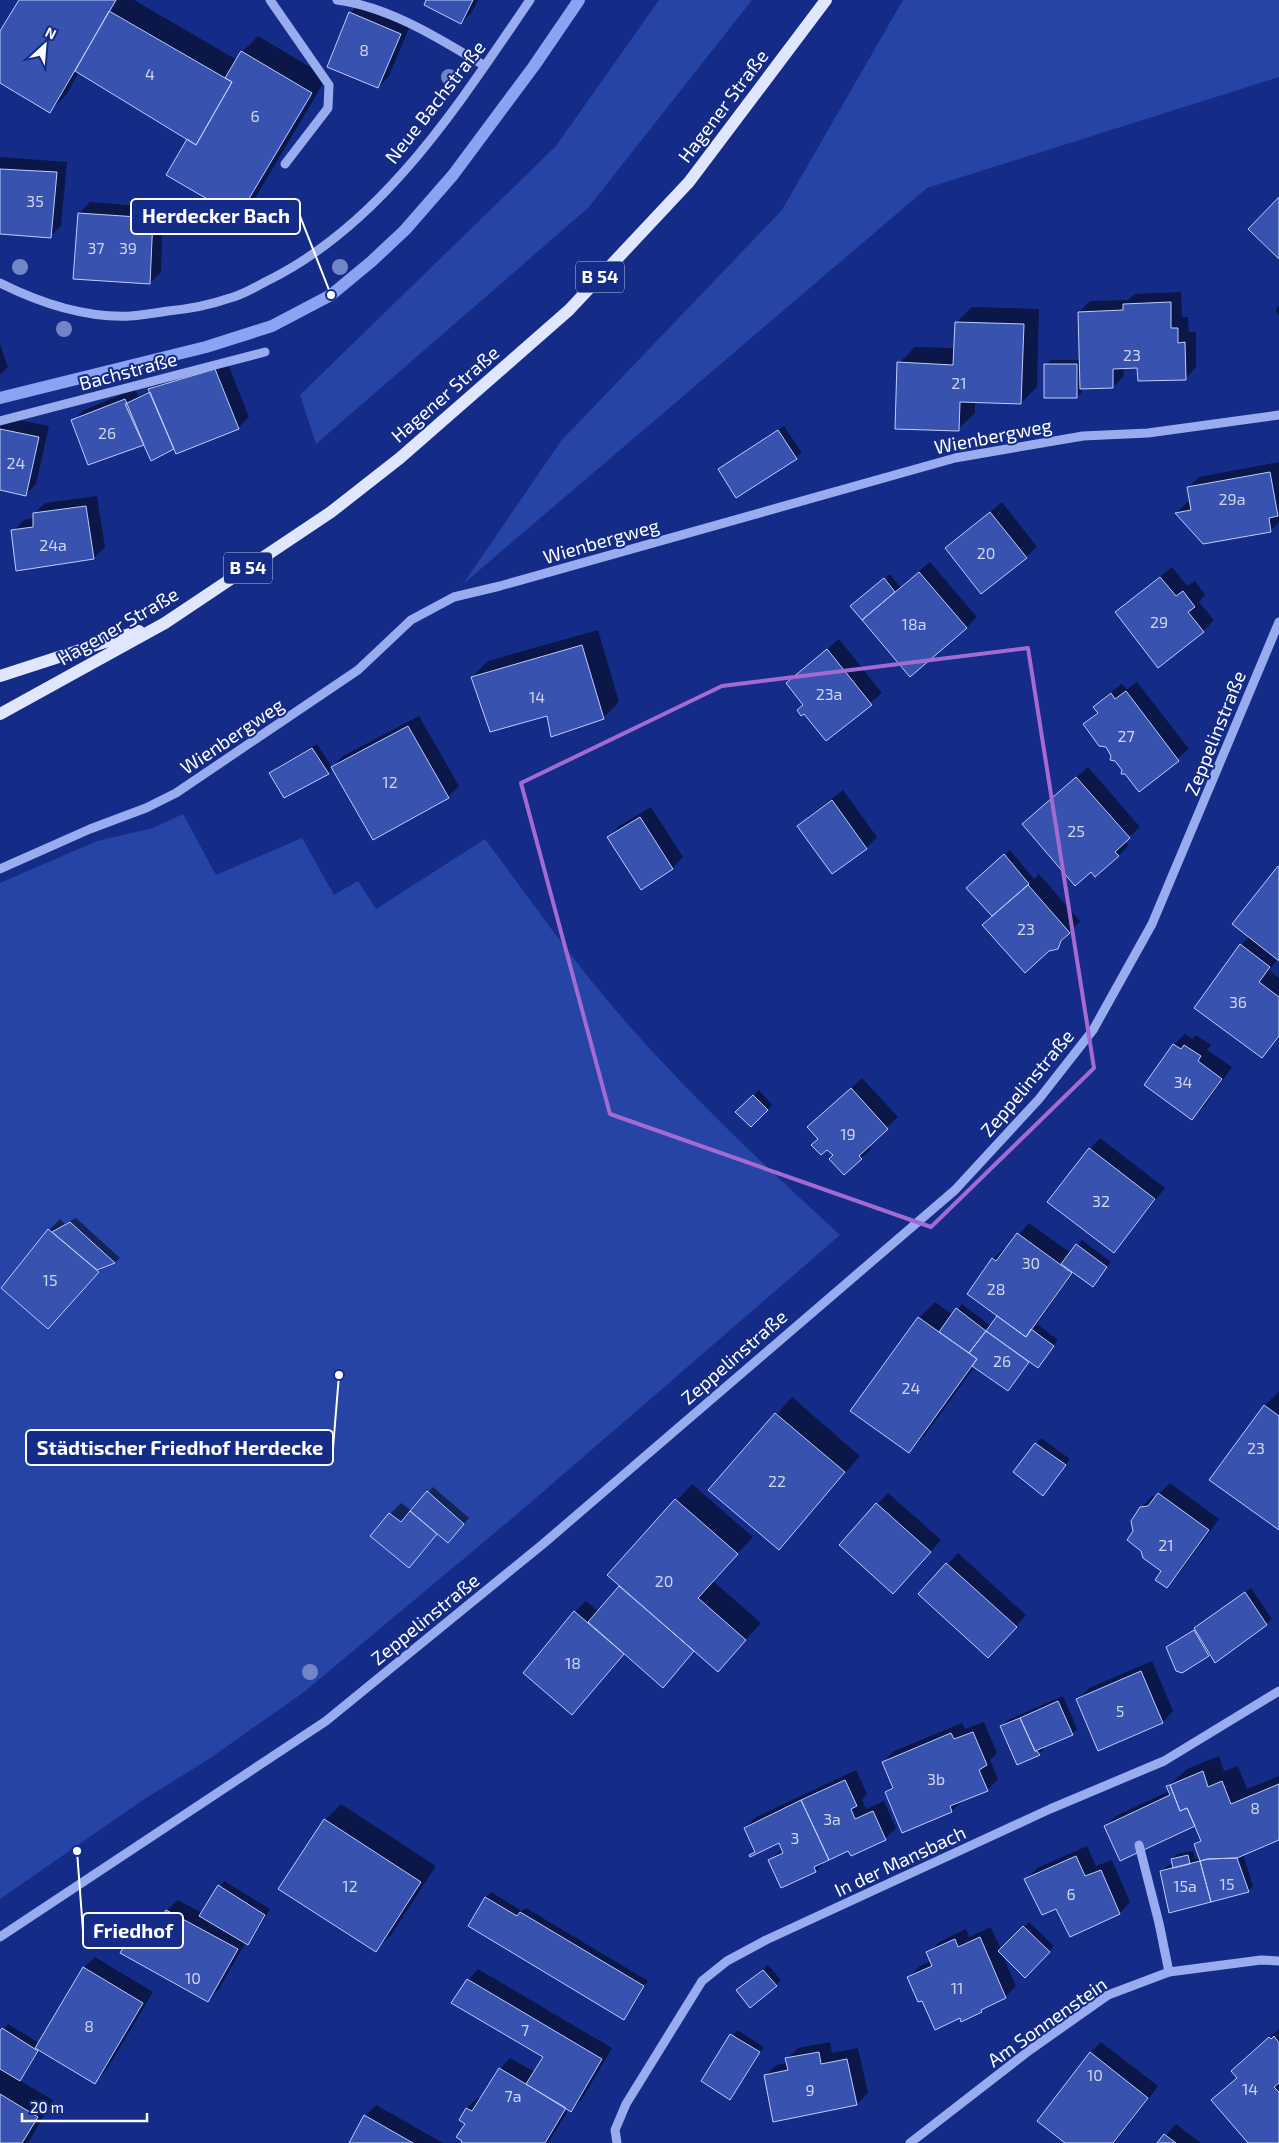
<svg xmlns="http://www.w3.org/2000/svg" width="1279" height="2143" font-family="'Exo 2',sans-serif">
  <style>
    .green { fill: #2643a6 }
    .shadow { fill: #0007 }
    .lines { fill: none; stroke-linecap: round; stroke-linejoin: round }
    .stream { stroke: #8ba3f2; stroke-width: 12 }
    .building { fill: #3852af; stroke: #bfcdfb }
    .minor { stroke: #99acef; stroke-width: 9 }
    .major { stroke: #e1e6ff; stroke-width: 12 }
    .tree { fill: #7285c7 }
    .marked { fill: none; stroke: #a36bd2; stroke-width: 4; stroke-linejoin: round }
    .labels { text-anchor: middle; stroke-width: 4; stroke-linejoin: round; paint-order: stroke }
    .number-label { font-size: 16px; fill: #cdd4eb }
    .shield { fill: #142c87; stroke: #b8c0db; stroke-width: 1 }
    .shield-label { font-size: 18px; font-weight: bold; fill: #fff }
    .street-label { font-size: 19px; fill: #fff; stroke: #142c87 }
    .leader { fill: none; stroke: #fff; stroke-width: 2 }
    .callout-dot { fill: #fff; stroke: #142c87; stroke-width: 2 }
    .callout { fill: #142c87; stroke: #fff; stroke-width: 2 }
    .callout-label { font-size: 20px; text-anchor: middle; font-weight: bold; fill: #fff }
  </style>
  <rect width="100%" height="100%" fill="#142c87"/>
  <path class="green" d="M659,0H752L588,208L316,444L300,395L556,146Z
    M903,0H1279V77L927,188L463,584L561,441L782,210Z
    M183,814L216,875L302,838L334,895L358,881L376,909L485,839C533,903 579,970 633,1030C698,1103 768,1169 840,1235L515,1516L304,1692L209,1759L143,1800L0,1899V883L97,841L153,828Z"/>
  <path class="shadow" d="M20,0H134L237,60L242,52L258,36L327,77L254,200L238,216L189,139L79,72L66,95L50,111L0,81V33Z
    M428,0H478L472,12L461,23Z
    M361,2L411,23L389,76L378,87L350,13Z
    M0,157L67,162L61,226L50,236L0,233Z
    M90,202L163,208L161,272L150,283L79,213Z
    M1181,292L1182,317H1188L1189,332H1196V367L1186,378L1138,367H1123L1124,376L1113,387H1082V392L1077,397L1045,365L1051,360H1081L1079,312L1090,301L1128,300L1135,294Z
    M1279,306V315L1275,310Z
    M972,307L1039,309L1037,387L1021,403L975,402V413L958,429L899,363L915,347L955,348L956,323Z
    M0,344L8,367L0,375Z
    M226,359L249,417L238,428L174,448L144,443L73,421L84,410L135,389L138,396L151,390L161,378Z
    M8,418L49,426L36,484L25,495L0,489V426Z
    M784,426L802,453L737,496L719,469Z
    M1279,462V522L1270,531L1204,543L1176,513L1187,502H1191L1188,488L1199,477Z
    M97,496L105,547L94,558L18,570L13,531L24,520L34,518V514L45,503Z
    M1002,502L1037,547L1026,557L947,548Z
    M930,562L977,617L966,628L866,615L857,601L890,574L900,587Z
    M1172,567L1187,586L1195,581L1205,595L1199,602L1214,620L1203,631L1117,612Z
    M598,630L619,702L603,718L548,715L472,677L488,661Z
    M839,639L882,693L826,740L805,704L788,683Z
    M1137,682L1189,749L1139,790L1106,746L1084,724L1098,711L1095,707L1105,696L1122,684L1127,689Z
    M419,716L459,786L448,797L333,768L328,773H271L276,768L317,744L332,767L343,756Z
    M1088,767L1140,827L1125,841L1129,845L1118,856L1091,871L1024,824Z
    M843,790L877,837L866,848L833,872L798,827L809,816Z
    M651,807L683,857L673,868L641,888L609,837L619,826Z
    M1010,850L1034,879L1039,874L1080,921L1057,948L994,915L968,888Z
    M1279,867V959L1269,970L1279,978V1038L1262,1056L1241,945L1250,936Z
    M1185,1034L1192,1039L1196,1035L1211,1045L1207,1050L1232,1067L1203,1108L1192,1119L1174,1045Z
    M862,1078L898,1117L869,1144L872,1148L861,1158L835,1155L819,1138L820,1117Z
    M759,1090L772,1105L751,1126L737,1112Z
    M1100,1138L1165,1188L1124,1240L1114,1251L1090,1149Z
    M76,1218L120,1258L115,1262L104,1266L59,1316L49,1230L60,1219L65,1224Z
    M1029,1223L1071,1253L1082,1240L1111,1262L1093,1286L1074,1272L1037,1324L1058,1340L1043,1361H1030L1008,1390L975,1366L925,1435L909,1451L852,1411L919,1318L935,1302L953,1315L962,1304L991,1326L999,1315L993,1259L1004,1248L1006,1250Z
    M1279,1391V1528L1211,1479L1265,1405Z
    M792,1397L860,1456L779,1548L710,1490Z
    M1041,1438L1070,1459L1048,1489L1015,1472Z
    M1170,1483L1219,1519L1178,1575L1167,1586L1162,1571L1143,1550L1134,1531L1141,1508L1152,1496H1157Z
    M692,1484L753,1537L713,1581L761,1623L718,1670L695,1650L663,1686L625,1653L572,1713L575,1612L586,1601L599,1612L622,1586L609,1575Z
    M433,1487L469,1518L453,1536L438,1533L409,1567L390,1514L401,1503L412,1511Z
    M888,1493L941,1540L904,1582L840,1544Z
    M958,1553L1026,1615L999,1645L920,1594Z
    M1251,1588L1272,1619L1215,1661L1211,1653L1182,1671L1168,1648Z
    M1152,1661L1173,1711L1163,1722L1099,1749L1078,1699L1089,1688Z
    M1063,1696L1077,1729L1072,1734L1043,1747L1044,1749L1039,1754L1001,1727L1006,1721Z
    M984,1722L997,1753L990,1760L998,1779L987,1790L963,1800L952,1811L903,1832L886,1792L893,1785L883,1762L894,1751L962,1723L965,1729Z
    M1219,1756L1224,1771L1238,1766L1247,1789L1279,1776V1839L1243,1854L1253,1886L1248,1891L1161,1871L1167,1866L1173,1864L1172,1859L1177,1854L1193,1851L1195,1859L1201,1858L1195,1844L1201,1839L1195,1825L1105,1827L1116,1816L1169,1791L1167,1787L1187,1769Z
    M856,1770L867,1794L862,1800L866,1809L884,1801L896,1828L885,1839L849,1849L827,1859L816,1871L782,1886L770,1860L782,1849L779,1842L745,1828L756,1817Z
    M341,1804L436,1866L391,1935L375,1951L325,1820Z
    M1087,1846L1096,1866L1112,1860L1130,1902L1120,1913L1070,1935L1057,1907L1026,1879L1037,1868Z
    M224,1881L270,1909L253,1938L248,1943L246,1942L219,1989L208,2000L122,1953L135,1930L146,1920L157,1926L167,1910L178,1900L202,1913Z
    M491,1892L522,1911L526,1908L648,1981L629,2013L624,2018L470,1926L486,1897Z
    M1029,1922L1054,1946L1025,1976L1002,1954L1016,1986L1005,1997L987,2005L981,2011L960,2016L922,1999L909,1977L920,1966L931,1961L928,1953L939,1942L966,1929L969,1937L991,1927L1001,1950Z
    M95,1957L153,1992L106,2071L95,2082L40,2050L25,2074L19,2080L53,2100L28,2143H0V2034L8,2024L39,2043L84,1968Z
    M768,1965L781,1980L776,1985H743Z
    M478,1969L612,2048L582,2099L571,2110L569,2109L548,2143H463L467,2123L460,2120L467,2108L478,2097L481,2099L500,2069L510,2058L535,2072L545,2056L468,1980Z
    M1279,2029V2143H1249L1223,2090L1238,2077L1232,2071Z
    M737,2030L764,2047L730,2098L703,2081Z
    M830,2042L832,2053L858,2048L868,2093L857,2104L774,2121L765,2076L776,2065L787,2063V2059L798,2048Z
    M1101,2042L1158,2086L1115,2143H1067L1090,2053Z
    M376,2105L443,2143H350L365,2116Z
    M1176,2124L1201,2143H1159Z"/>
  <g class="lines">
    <path class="stream" d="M0,398L206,347L272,326L331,295L372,261L405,230L453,175L534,66L579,0"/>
  </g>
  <path class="building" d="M19,0H116L50,113L0,83V31Z
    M426,0H473L461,24L424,5Z
    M109,11L232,82L196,145L75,71Z
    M349,12L401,34L378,88L327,67Z
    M241,51L312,93L238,217L166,175L187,139L196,145L232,82L225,78Z
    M0,169L57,172L51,238L0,234Z
    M1279,197V259L1248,229Z
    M78,213L153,218L150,284L73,279Z
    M1171,302V328H1178V343L1185,342L1186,380L1138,381L1137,368L1113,369V388L1080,389L1078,312L1123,310V304Z
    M955,322L1024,324L1021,404L960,402L959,431L895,429L897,362L953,365Z
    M1044,364H1077V398H1044Z
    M215,369L239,429L176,454L148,389Z
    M150,392L174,449L151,461L125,404Z
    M125,399L144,445L88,465L71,420Z
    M0,429L39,437L26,496L0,490Z
    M778,430L797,459L736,498L718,469Z
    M1270,472L1278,516L1269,518L1271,532L1203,544L1175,513L1191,510L1187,487Z
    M86,506L94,559L16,571L11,530L33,527V513Z
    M990,512L1027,558L981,594L945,548Z
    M919,572L967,628L910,677L862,620Z
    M1160,577L1176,596L1183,591L1195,607L1188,612L1204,632L1158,668L1115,612Z
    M884,578L895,592L862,620L850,606Z
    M582,645L604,719L551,737L547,716L490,732L471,677Z
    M827,649L872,705L826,741L804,714L801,716L797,710L803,705L786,683Z
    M1126,691L1179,761L1139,792L1125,774H1121L1122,770L1115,761L1110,760L1111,756L1106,747L1099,746L1083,724L1098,713L1093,707L1111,693L1115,699Z
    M408,726L449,798L373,840L331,767Z
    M312,748L329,774L284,798L269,773Z
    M1076,777L1130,838L1115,852L1119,856L1095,877L1091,872L1075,886L1022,824Z
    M832,800L867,849L832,874L797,826Z
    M640,817L673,869L641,890L607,837Z
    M1004,854L1029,884L992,916L966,888Z
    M1278,866L1279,867V961L1232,924Z
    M1028,885L1070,933L1061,941L1058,949L1049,951L1025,973L982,925Z
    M1240,944L1270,967L1259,982L1279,997V1036L1262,1058L1194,1008Z
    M1173,1044L1181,1049L1184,1045L1201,1056L1198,1061L1222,1079L1192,1120L1144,1085Z
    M851,1088L888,1129L859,1156L862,1159L844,1175L829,1159L833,1155L827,1150L821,1155L811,1145L818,1139L807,1127Z
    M753,1095L768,1110L751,1127L735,1112Z
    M1089,1148L1155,1199L1114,1253L1047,1202Z
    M70,1222L115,1263L97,1270L52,1232Z
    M48,1229L99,1272L48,1329L1,1288Z
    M1017,1233L1072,1273L1026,1337L967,1294L992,1258L996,1261Z
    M1076,1244L1107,1267L1093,1287L1061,1264Z
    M956,1308L986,1331L969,1353L939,1332Z
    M997,1316L1026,1337L1031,1329L1054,1346L1038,1368L986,1331Z
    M918,1317L977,1359L909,1453L850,1411Z
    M986,1331L1029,1362L1008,1391L972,1366L977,1359L969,1353Z
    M1264,1405L1279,1416V1530L1209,1480Z
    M775,1413L845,1472L779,1550L708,1490Z
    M1035,1443L1066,1465L1043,1496L1013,1472Z
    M427,1491L464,1524L448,1543L410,1511Z
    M1158,1493L1209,1530L1167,1588L1155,1580L1161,1571L1143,1558L1141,1551L1127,1540L1133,1531L1131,1521L1140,1507L1148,1506Z
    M675,1499L738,1554L698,1598L746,1640L718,1672L607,1575Z
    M876,1503L931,1552L893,1594L839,1545Z
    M410,1511L437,1534L409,1568L370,1536L389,1513L401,1522Z
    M946,1563L1017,1627L988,1658L918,1594Z
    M619,1586L694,1651L663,1688L588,1622Z
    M1245,1592L1267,1625L1215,1663L1194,1628Z
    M574,1611L624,1654L572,1715L523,1673Z
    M1194,1630L1209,1656L1182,1673L1176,1671L1166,1647Z
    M1141,1671L1163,1723L1098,1751L1076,1699Z
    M1058,1701L1073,1735L1035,1751L1020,1718Z
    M1020,1718L1035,1751H1037L1040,1755L1017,1765L1000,1726Z
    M973,1732L987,1765L979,1770L988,1791L950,1806L952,1812L902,1833L885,1792L893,1788L882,1762L951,1733L954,1739Z
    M1203,1771L1208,1787L1222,1781L1231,1804L1279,1784V1840L1237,1858L1208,1859L1200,1861L1194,1844L1201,1841L1193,1822L1187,1808L1180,1811L1170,1785Z
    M845,1780L857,1806L851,1809L855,1819L873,1811L886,1840L851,1856L848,1851L829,1860L801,1800Z
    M1170,1785L1180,1811L1187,1808L1195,1826L1120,1861L1104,1826L1170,1795L1166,1786Z
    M801,1800L829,1860L814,1867L816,1872L781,1888L768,1860L783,1853L779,1843L750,1857L749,1855L755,1852L744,1828Z
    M324,1819L421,1882L376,1952L278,1889Z
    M1188,1855L1190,1864L1173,1868L1171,1859Z
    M1076,1856L1085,1876L1101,1870L1120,1914L1070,1937L1056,1909L1042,1915L1024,1879Z
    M1237,1858L1249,1892L1211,1902L1200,1861L1208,1859Z
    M1200,1861L1211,1902L1169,1913L1160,1871Z
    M218,1885L265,1915L248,1945L199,1916Z
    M485,1897L517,1916L520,1912L644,1986L624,2020L468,1926Z
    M166,1910L238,1949L208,2002L120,1953L134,1930L149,1938Z
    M1023,1926L1050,1952L1025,1978L998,1951Z
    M980,1937L1006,1998L981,2010L982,2012L961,2022L960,2018L935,2030L922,2001L918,2002L907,1977L932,1966L926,1952L955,1939L958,1947Z
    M83,1967L143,2003L95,2084L35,2048Z
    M763,1970L777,1986L750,2008L736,1990Z
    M467,1979L602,2059L571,2112L526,2084L543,2057L451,2003Z
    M2,2028L38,2051L20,2081L0,2069V2031Z
    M730,2034L760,2052L730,2100L701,2081Z
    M1274,2036L1279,2043V2083L1274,2087L1279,2092V2143H1248L1211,2100L1237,2078L1231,2071L1269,2037L1271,2039Z
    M819,2052L821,2064L847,2059L857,2105L773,2122L764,2075L788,2070L785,2058Z
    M1090,2052L1148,2098L1113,2143H1065L1037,2121Z
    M499,2068L566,2108L545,2143H461L462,2141L456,2137L465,2124L459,2120L466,2108L472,2111Z
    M0,2094L38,2117L22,2143H0Z
    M364,2115L413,2143H349Z
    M1164,2134L1176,2143H1157Z"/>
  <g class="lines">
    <path class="minor" d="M270,0L329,85L328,108L285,164
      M337,0C390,7 440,39 485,66
      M0,283C40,303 85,318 130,316C143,315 155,313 168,311C189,309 210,305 230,298C242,295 254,288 265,282C383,225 458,105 530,0
      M0,421L265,352
      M0,869L90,829L146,808L176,793L358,670L411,620L454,597L500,586L955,458L1083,436L1148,433L1279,415
      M1139,1845L1159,1923L1169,1972
      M0,1937L326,1721L543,1544L955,1190L1039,1099L1093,1030L1152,924L1279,622
      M617,2143L615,2130L626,2104L702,1981L727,1961L766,1940L1050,1809L1164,1761L1279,1691
      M910,2143L1030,2050L1108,1995L1169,1972L1261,1960L1279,1961"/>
    <path class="major" d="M0,676L139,631
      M0,714L165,623L331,512L400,458L569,310L689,182L826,0"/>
  </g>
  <g class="tree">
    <circle cx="449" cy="77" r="8"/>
    <circle cx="20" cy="267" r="8"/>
    <circle cx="340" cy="267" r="8"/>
    <circle cx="64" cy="329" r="8"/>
    <circle cx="310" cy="1672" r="8"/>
  </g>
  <path class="marked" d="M1028,648L1094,1068L931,1227L610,1114L521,783L722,686Z"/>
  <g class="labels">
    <g class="number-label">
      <text x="364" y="56">8</text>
      <text x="150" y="80">4</text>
      <text x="255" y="122">6</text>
      <text x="35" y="207">35</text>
      <text x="96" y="254">37</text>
      <text x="128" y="254">39</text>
      <text x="1132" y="361">23</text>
      <text x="959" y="389">21</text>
      <text x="107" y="439">26</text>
      <text x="16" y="469">24</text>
      <text x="1232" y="505">29a</text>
      <text x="53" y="551">24a</text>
      <text x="986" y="559">20</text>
      <text x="1159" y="628">29</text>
      <text x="914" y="630">18a</text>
      <text x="829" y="700">23a</text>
      <text x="537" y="703">14</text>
      <text x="1126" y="742">27</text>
      <text x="390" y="788">12</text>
      <text x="1076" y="837">25</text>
      <text x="1026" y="935">23</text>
      <text x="1238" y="1008">36</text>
      <text x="1183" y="1088">34</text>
      <text x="848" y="1140">19</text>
      <text x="1101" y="1207">32</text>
      <text x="1031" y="1269">30</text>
      <text x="50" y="1286">15</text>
      <text x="996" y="1295">28</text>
      <text x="1002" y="1367">26</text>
      <text x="911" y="1394">24</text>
      <text x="1256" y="1454">23</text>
      <text x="777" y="1487">22</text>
      <text x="1166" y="1551">21</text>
      <text x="664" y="1587">20</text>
      <text x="573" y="1669">18</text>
      <text x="1120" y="1717">5</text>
      <text x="936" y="1785">3b</text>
      <text x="1255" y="1814">8</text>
      <text x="832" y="1825">3a</text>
      <text x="795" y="1844">3</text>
      <text x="1227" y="1890">15</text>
      <text x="350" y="1892">12</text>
      <text x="1185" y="1892">15a</text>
      <text x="1071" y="1900">6</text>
      <text x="193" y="1984">10</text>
      <text x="957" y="1994">11</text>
      <text x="89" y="2032">8</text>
      <text x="525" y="2036">7</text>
      <text x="1095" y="2081">10</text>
      <text x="1250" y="2095">14</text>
      <text x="810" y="2096">9</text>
      <text x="513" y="2102">7a</text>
    </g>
    <g class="shield">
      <rect x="576" y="261.5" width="48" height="31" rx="4"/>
      <rect x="224" y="552.5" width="48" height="31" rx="4"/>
    </g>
    <g class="shield-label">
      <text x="600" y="283">B 54</text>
      <text x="248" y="574">B 54</text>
    </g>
    <g class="street-label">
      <text transform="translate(435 102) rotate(-52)" y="7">Neue Bachstraße</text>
      <text transform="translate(723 106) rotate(-53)" y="7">Hagener Straße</text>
      <text transform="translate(128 371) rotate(-15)" y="7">Bachstraße</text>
      <text transform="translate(445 394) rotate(-41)" y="7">Hagener Straße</text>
      <text transform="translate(993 436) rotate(-11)" y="7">Wienbergweg</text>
      <text transform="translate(601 541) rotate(-16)" y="7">Wienbergweg</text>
      <text transform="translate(118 626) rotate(-30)" y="7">Hagener Straße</text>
      <text transform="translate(1215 733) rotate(-68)" y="7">Zeppelinstraße</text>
      <text transform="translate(232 736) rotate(-34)" y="7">Wienbergweg</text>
      <text transform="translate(1027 1083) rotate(-50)" y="7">Zeppelinstraße</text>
      <text transform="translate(734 1357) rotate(-41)" y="7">Zeppelinstraße</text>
      <text transform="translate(425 1619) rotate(-39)" y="7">Zeppelinstraße</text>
      <text transform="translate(900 1861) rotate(-25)" y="7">In der Mansbach</text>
      <text transform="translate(1047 2022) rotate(-35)" y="7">Am Sonnenstein</text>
    </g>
  </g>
  <path class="leader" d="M331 295L300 216M339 1375L333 1448M77 1851L83 1931"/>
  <g class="callout-dot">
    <circle cx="331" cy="295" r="5"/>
    <circle cx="339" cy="1375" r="5"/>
    <circle cx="77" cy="1851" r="5"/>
  </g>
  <g class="callout">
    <rect x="131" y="199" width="169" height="35" rx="5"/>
    <rect x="26" y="1430" width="307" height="35" rx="5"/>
    <rect x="83" y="1913" width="100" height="35" rx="5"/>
  </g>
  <g class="callout-label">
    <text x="216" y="223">Herdecker Bach</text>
    <text x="180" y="1455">Städtischer Friedhof Herdecke</text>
    <text x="133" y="1938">Friedhof</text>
  </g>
  <g transform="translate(45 45) rotate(26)" stroke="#142c87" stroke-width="4" paint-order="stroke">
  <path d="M0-4L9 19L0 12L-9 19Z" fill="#ffffff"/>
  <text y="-8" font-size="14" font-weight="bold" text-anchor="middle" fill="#ffffff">N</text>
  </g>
  <path d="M22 2113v8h125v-8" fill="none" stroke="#ffffff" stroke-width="2.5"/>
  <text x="30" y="2113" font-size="15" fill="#ffffff" stroke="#142c87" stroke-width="4" paint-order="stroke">20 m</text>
</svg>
